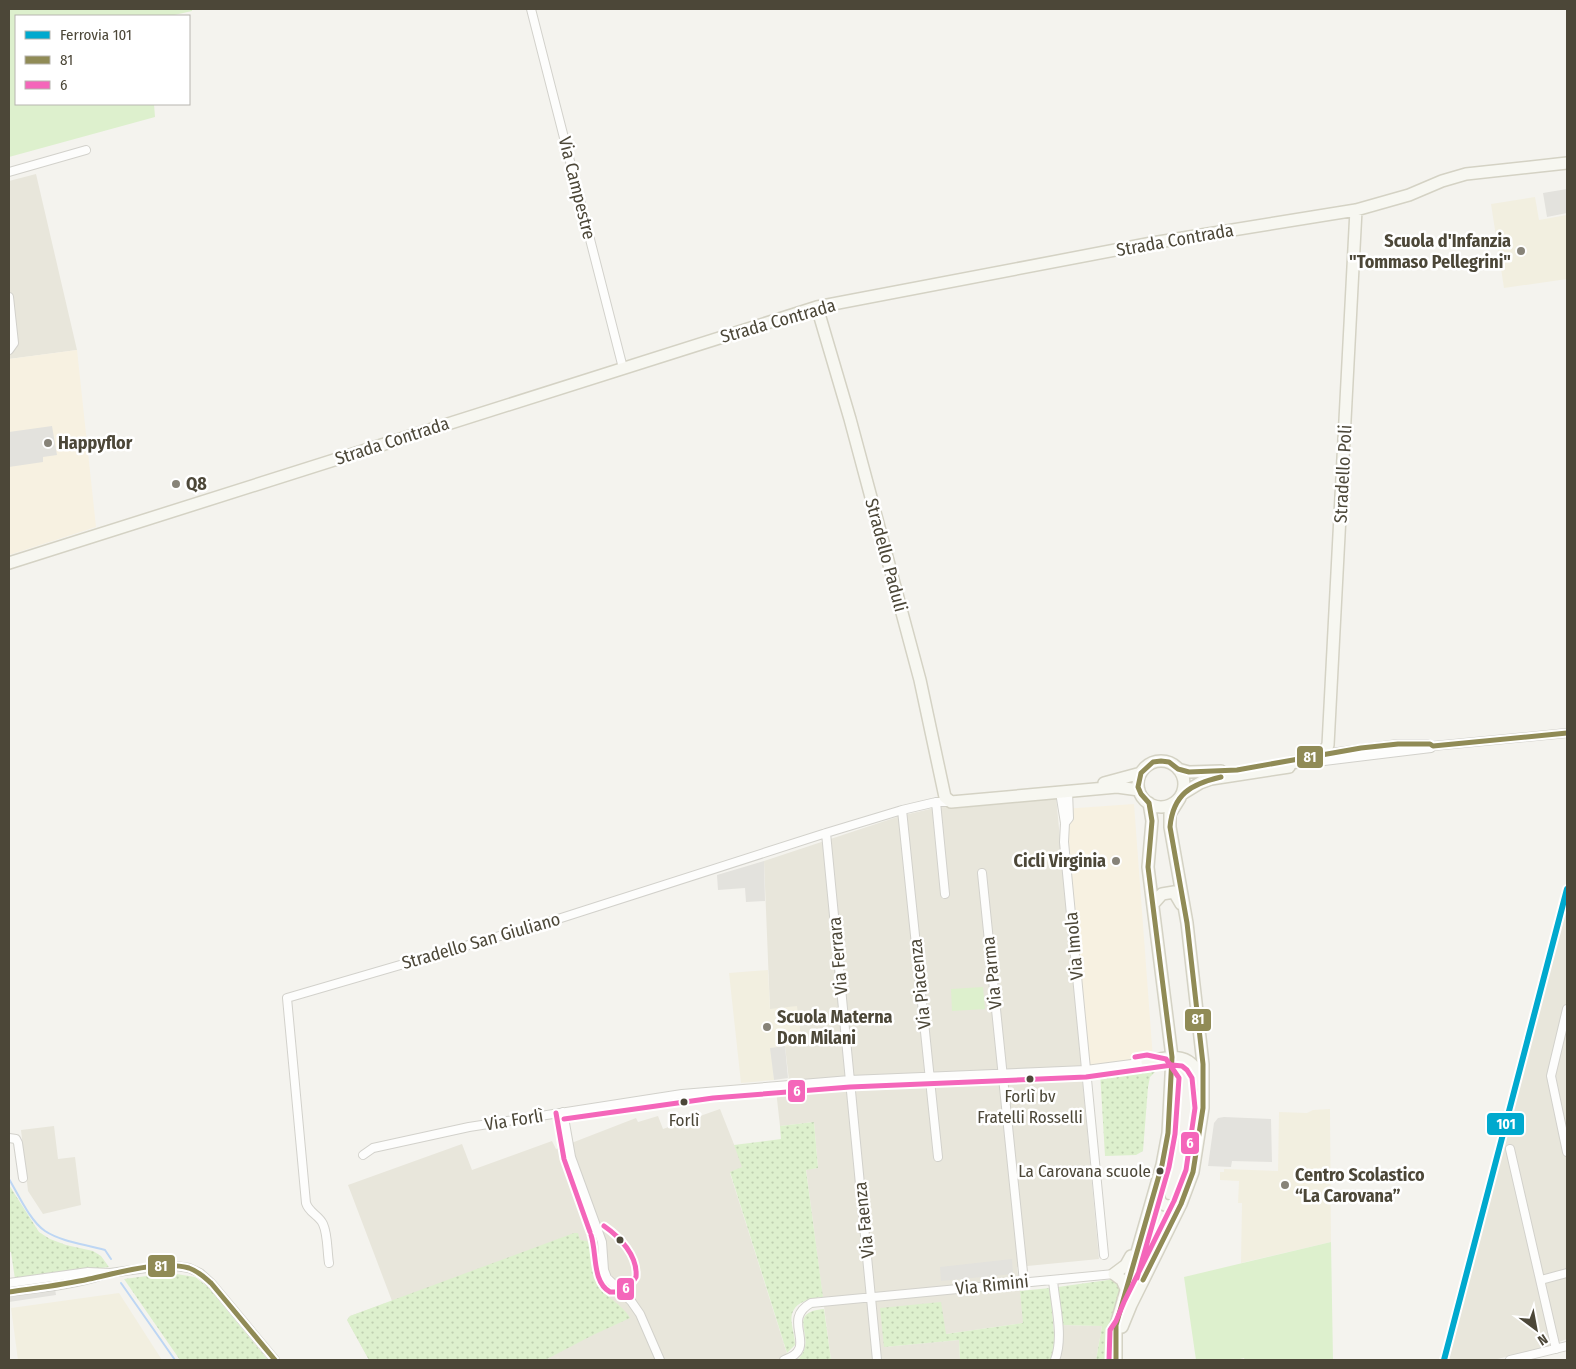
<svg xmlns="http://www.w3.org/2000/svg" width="1576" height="1369" font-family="'Fira Sans Condensed',sans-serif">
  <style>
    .residential { fill: #e8e6db }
    .commercial { fill: #f7f1e1 }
    .education { fill: #f2efe0 }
    .grass { fill: url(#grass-dots) }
    .garden { fill: #ddf0cd }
    .parking { fill: #e3e2dd }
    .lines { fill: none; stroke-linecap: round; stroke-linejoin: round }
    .stream { stroke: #bdd6f4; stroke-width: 2 }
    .street-casing { stroke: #d2d1cb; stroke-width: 10 }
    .secondary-casing { stroke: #d4d2c4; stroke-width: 14 }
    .street { stroke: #fdfdfc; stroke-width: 8 }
    .secondary { stroke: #f7f7f1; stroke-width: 11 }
    .bus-1-casing { stroke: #fff; stroke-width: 9 }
    .bus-2-casing { stroke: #fff; stroke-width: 9 }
    .bus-1 { stroke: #908b56; stroke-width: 5 }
    .bus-2 { stroke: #f466ba; stroke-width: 5 }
    .rail-1-casing { stroke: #fff; stroke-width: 10 }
    .rail-1 { stroke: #00a9ce; stroke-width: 6 }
    .poi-dot { fill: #878378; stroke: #fff; stroke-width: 2 }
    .bus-dot { fill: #4c4738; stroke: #fff; stroke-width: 2 }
    .labels { text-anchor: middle; stroke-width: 5; stroke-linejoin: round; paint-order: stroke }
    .bus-label { font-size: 17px; fill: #4c4738; stroke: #fff }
    .street-label { font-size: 18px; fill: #4c4738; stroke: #fff }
    .poi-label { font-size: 18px; font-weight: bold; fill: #4c4738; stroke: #fff; text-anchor: start }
    .line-badge { stroke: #fff; stroke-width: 2 }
    .badge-label { font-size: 14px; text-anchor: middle; font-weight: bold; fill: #fff }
  </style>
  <defs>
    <pattern id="grass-dots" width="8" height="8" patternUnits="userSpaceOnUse" patternTransform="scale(1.25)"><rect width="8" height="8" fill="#ddf0cd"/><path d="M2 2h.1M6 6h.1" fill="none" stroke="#bfcfb1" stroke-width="1.8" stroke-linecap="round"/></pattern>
  </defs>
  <rect width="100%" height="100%" fill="#f4f3ee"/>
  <path class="residential" d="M36,174L77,350L9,359V181Z
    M1056,796L1099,1259L1017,1267L1024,1323L946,1334L884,1347L959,1340L960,1360H831L806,1169L818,1168L814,1122L780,1126L776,1090L790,1089L785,1046L802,1044L770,1009L764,861L900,816L943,806Z
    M1567,904V1339L1540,1349L1493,1360H1447Z
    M720,1109L743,1167L730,1173L789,1360H369L347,1320L350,1316L392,1301L348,1185L462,1144L472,1170L552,1141L556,1149L636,1118L638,1122L658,1116L663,1129Z
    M54,1126L58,1159L75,1157L81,1205L43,1214L28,1191L21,1130Z
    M1062,1325L1102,1326L1096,1360H1059L1063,1341Z"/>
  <path class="commercial" d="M77,350L96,527L9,555V359Z
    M1134,804L1153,1059L1090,1067L1063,809Z"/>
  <path class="education" d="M1535,197L1539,220L1567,215V279L1504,288L1491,204Z
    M768,970L770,1009L797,1006L802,1045L771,1048L774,1080L741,1083L729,973Z
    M1330,1109L1331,1242L1241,1263L1242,1203H1238L1239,1181L1220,1180V1172H1224V1169L1278,1171L1279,1112L1307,1113L1313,1110Z
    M119,1293L162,1360H18L11,1308Z"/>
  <path class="grass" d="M1146,1068L1155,1072L1150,1077L1148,1087L1143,1151L1136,1155L1105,1156L1100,1072Z
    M814,1122L818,1168L806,1170L823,1297C806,1299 788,1304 792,1325C793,1332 795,1338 795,1345L787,1353L730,1172L742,1167L734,1145L781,1139L780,1126Z
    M9,1185L39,1232L50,1239L66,1245L93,1251L101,1256L109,1267L15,1279L11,1252H9Z
    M574,1233H578L580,1240L587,1241C595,1251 590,1268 595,1280C603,1297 622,1303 630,1318L593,1335L545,1360H369L347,1320L350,1316Z
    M170,1273L195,1277L208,1287L268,1360H180L124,1279Z
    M1115,1279L1122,1286L1106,1360H1096L1102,1326L1062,1325L1058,1287Z
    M1050,1288L1055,1345L1051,1360H960L959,1340L884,1347L880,1308L941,1302L946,1334L1023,1323L1020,1291Z
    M824,1309L831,1360H797C821,1339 782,1313 824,1309Z"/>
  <path class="garden" d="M9,9H192V11L170,16H16V104H154L155,117L9,157Z
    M983,987L985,1009L952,1011L951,989Z
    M1331,1242L1333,1360H1245L1244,1358L1236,1360H1196L1184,1277Z"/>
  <path class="parking" d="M1567,189V213L1547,217L1543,193Z
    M52,426L57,455L43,457V462L9,467V432Z
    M764,861L765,901L746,902L745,888L718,890L717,875Z
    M785,1046L788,1078L774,1080L770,1048Z
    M1224,1117L1271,1119L1272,1162L1232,1161L1231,1167L1208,1166L1214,1123L1218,1118Z
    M1012,1259L1013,1274L941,1281L940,1267Z
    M55,1289L56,1295L9,1302V1296Z"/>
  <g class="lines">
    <path class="stream" d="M9,1179C18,1194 30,1221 45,1231C62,1242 85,1244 105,1250L111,1259
      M121,1283L175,1360"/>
    <g class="street-casing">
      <path id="street" d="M531,9L623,368
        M9,172L86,150
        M9,297L14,343L9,350
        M1323,754L1398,744H1427
        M1316,762L1431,748L1433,746L1567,733
        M1060,792L1065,823L1064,842L1104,1255
        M936,802L945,894
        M902,810L938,1157
        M1065,823L1069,818L1068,791
        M826,833L877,1360
        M982,873L1024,1282
        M1567,1009L1551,1076L1567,1152
        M563,1112L571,1157L602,1242L604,1270L607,1278L631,1301L640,1314L660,1360
        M9,1138L16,1139L18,1143L23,1178
        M1510,1149L1556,1349
        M363,1155L373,1148L469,1127L682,1094L850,1080L1086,1070L1147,1062
        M329,1263C327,1251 328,1235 323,1224C319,1215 309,1213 306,1203L287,998L558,919L826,833L902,810L936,802H951
        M1053,1280C1055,1305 1064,1336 1055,1360
        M1541,1280L1567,1273
        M9,1283L88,1272L110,1273L169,1265L189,1268L200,1273L211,1283L275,1360
        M9,1292C40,1288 73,1285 103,1275
        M784,1360C821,1348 779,1321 811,1303L1114,1274
        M1510,1360L1567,1346"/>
    </g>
    <g class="secondary-casing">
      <path id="secondary" d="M817,307L850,419L920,680L945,797L951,802L1117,787L1139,790
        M9,563L817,307L1152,243L1356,210L1409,195L1442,181L1466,174L1567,163
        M1138 784a23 23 0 1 1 46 0a23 23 0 1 1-46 0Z
        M1178,769L1189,772L1221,771
        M1104,783L1141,773
        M1182,794L1200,783L1211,779L1289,767L1291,763L1319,758L1328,745L1356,210
        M1154,903L1162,894L1174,892L1181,904
        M1147,1062C1171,1055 1196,1052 1200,1084
        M1159,1185C1157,1204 1162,1209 1181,1204
        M1126,1289L1122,1280L1114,1274L1126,1265L1131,1256
        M1122,1327L1131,1305L1181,1204L1193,1172L1203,1108V1064L1187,923L1170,827V814L1180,798
        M1116,1360V1325L1162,1165L1168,1133L1172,1057L1148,867L1152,821L1149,803"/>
    </g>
    <use href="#street" class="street"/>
    <use href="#secondary" class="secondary"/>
    <g class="bus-1-casing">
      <path id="bus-1" d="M1143,1280L1181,1204L1193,1172L1203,1108V1064L1187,923L1170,827C1173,794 1191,784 1221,777
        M9,1292C36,1288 63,1285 89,1279C118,1273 160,1260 189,1268C198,1271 204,1277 211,1283L275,1360
        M1116,1360V1325L1162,1165L1168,1133L1172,1057L1148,867L1152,821L1149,803L1141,794L1138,787L1141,773L1153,762L1161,761L1169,762L1178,769L1189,772L1237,770L1361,748L1398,744H1430L1433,746L1567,733"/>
    </g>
    <g class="bus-2-casing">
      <path id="bus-2" d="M1135,1057L1147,1055L1166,1059L1179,1078L1175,1134L1169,1167L1137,1278
        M556,1113L564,1159L590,1232
        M564,1119L713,1098L850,1087L1086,1077L1172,1065L1182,1066L1187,1070L1192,1078L1195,1108L1186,1170L1174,1201L1124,1302L1116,1321L1110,1330L1109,1360
        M591,1235C597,1253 592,1282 610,1292C623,1293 630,1287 636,1277C638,1256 620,1237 604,1226"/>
    </g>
    <use href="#bus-1" class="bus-1"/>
    <use href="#bus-2" class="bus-2"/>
    <g class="rail-1-casing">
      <path id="rail-1" d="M1444,1360L1567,889"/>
    </g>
    <use href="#rail-1" class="rail-1"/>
  </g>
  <g class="poi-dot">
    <circle cx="1521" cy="251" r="5"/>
    <circle cx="48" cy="443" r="5"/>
    <circle cx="176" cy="484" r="5"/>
    <circle cx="1116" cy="861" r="5"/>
    <circle cx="767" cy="1027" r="5"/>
    <circle cx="1285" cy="1185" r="5"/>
  </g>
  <g class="bus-dot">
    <circle cx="1030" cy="1079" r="4.5"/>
    <circle cx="684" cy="1102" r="4.5"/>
    <circle cx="1160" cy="1171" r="4.5"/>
    <circle cx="620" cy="1240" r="4.5"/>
  </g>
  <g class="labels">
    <g class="bus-label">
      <text x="1030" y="1102">Forlì bv<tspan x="1030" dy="21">Fratelli Rosselli</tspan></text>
      <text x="684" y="1126">Forlì</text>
      <text x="1151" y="1177" text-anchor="end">La Carovana scuole</text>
    </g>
    <g class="street-label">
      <text transform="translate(577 188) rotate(76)" y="6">Via Campestre</text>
      <text transform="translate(1175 240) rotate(-10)" y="6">Strada Contrada</text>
      <text transform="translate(778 321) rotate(-16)" y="6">Strada Contrada</text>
      <text transform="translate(392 441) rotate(-18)" y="6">Strada Contrada</text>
      <text transform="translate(1343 474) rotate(-87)" y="6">Stradello Poli</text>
      <text transform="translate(886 555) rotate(75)" y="6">Stradello Paduli</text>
      <text transform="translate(481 941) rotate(-16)" y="6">Stradello San Giuliano</text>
      <text transform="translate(1074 946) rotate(-95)" y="6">Via Imola</text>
      <text transform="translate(838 956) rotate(-95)" y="6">Via Ferrara</text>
      <text transform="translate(992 973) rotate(-96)" y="6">Via Parma</text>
      <text transform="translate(920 984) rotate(-96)" y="6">Via Piacenza</text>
      <text transform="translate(514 1120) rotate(-9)" y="6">Via Forlì</text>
      <text transform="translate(864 1220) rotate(-96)" y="6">Via Faenza</text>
      <text transform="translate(992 1285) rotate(-6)" y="6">Via Rimini</text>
    </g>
    <g class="poi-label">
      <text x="1511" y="247" text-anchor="end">Scuola d'Infanzia<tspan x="1511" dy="21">"Tommaso Pellegrini"</tspan></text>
      <text x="58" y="449">Happyflor</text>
      <text x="186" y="490">Q8</text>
      <text x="1106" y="867" text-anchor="end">Cicli Virginia</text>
      <text x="777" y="1023">Scuola Materna<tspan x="777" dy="21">Don Milani</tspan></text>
      <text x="1295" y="1181">Centro Scolastico<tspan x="1295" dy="21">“La Carovana”</tspan></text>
    </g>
  </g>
  <g class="line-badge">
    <rect x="1296" y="745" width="28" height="24" rx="5" fill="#908b56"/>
    <rect x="1184" y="1008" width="28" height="24" rx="5" fill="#908b56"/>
    <rect x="787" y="1079" width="19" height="24" rx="5" fill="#f466ba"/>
    <rect x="1486" y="1112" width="39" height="24" rx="5" fill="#00a9ce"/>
    <rect x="1180" y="1131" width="20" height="24" rx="5" fill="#f466ba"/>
    <rect x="147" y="1254" width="29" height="24" rx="5" fill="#908b56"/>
    <rect x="616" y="1277" width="19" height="24" rx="5" fill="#f466ba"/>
  </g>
  <g class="badge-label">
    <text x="1310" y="762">81</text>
    <text x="1198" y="1024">81</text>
    <text x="797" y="1096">6</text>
    <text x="1506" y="1129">101</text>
    <text x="1190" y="1148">6</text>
    <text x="161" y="1271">81</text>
    <text x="626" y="1293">6</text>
  </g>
  <rect width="1576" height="1369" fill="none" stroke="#4c4738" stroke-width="20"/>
  <rect x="15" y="15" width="175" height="90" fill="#ffffff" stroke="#b7b5af"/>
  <rect x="25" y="31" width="25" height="8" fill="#00a9ce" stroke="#b7b5af"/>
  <text x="60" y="40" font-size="15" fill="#4c4738">Ferrovia 101</text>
  <rect x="25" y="56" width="25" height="8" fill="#908b56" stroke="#b7b5af"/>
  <text x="60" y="65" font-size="15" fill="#4c4738">81</text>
  <rect x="25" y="81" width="25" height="8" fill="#f466ba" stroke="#b7b5af"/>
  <text x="60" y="90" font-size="15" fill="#4c4738">6</text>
  <g transform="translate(1536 1329) rotate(148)" stroke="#ffffff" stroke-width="4" paint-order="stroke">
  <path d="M0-4L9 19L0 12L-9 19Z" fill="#4c4738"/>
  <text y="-8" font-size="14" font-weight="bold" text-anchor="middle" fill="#4c4738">N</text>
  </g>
</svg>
